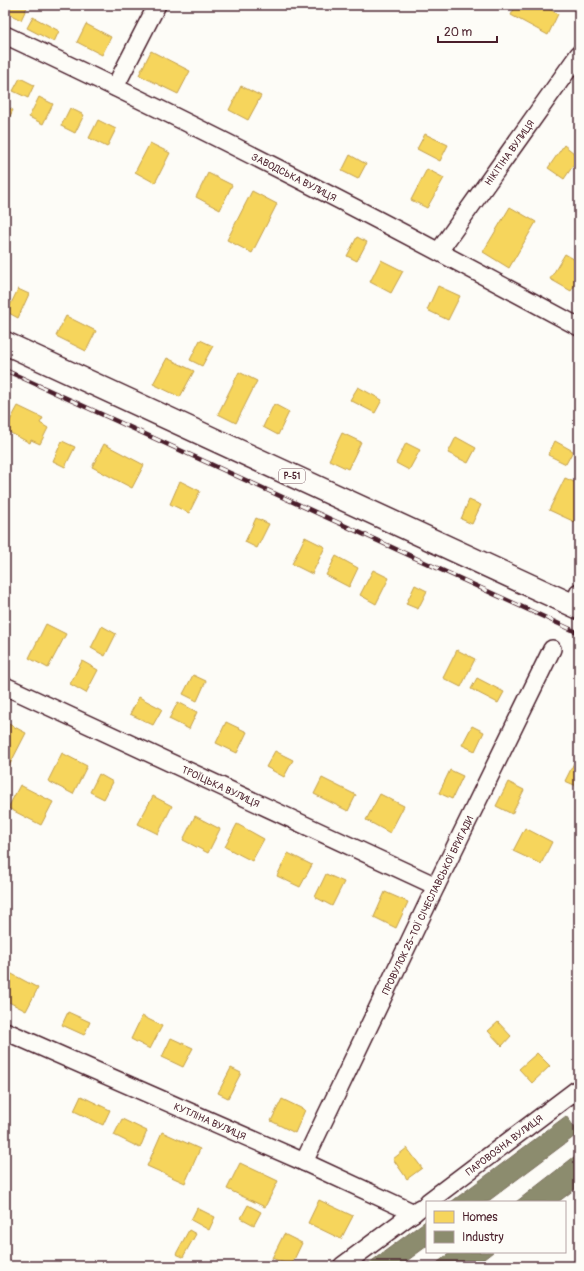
<svg xmlns="http://www.w3.org/2000/svg" width="584" height="1271" font-family="Pangolin,sans-serif">
  <style>
    .homes { fill: #f6d55c; stroke: #c29e4d }
    .industry { fill: #8c8c6e; stroke: #786b5a }
    .lines { fill: none; stroke-linecap: round; stroke-linejoin: round }
    .minor-casing { stroke: #4a1f2b; stroke-width: 20 }
    .primary-casing { stroke: #4a1f2b; stroke-width: 25 }
    .minor { stroke: #fdfcf7; stroke-width: 17 }
    .primary { stroke: #fdfcf7; stroke-width: 22 }
    .rail-casing { stroke: #4a1f2b; stroke-width: 4.5 }
    .rail { stroke: #fdfcf7; stroke-width: 3; stroke-dasharray: 9; stroke-linecap: butt }
    .labels { text-anchor: middle; stroke-width: 4; stroke-linejoin: round; paint-order: stroke }
    .shield { fill: #fdfcf7; stroke: #806168; stroke-width: 1 }
    .shield-label { font-size: 9px; font-weight: bold; fill: #4a1f2b }
    .street-label { font-size: 10px; fill: #4a1f2b; stroke: #fdfcf7 }
  </style>
  <rect width="100%" height="100%" fill="#fdfcf7"/>
  <filter id="ink" filterUnits="userSpaceOnUse"><feTurbulence type="fractalNoise" baseFrequency=".025" numOctaves="2"/><feDisplacementMap in="SourceGraphic" scale="8" xChannelSelector="R" yChannelSelector="G"/><feConvolveMatrix kernelMatrix="1 2 1 2 8 2 1 2 1" color-interpolation-filters="sRGB"/></filter>
  <g filter="url(#ink)">
    <path class="homes" d="M8,5H28L21,20L5,12Z
      M516,5H542L558,14L548,35L511,15Z
      M33,17L59,31L54,42L27,28Z
      M86,24L111,37L102,55L77,42Z
      M151,51L190,71L178,94L139,75Z
      M20,78L34,85L28,98L13,91Z
      M241,86L261,96L248,120L229,110Z
      M39,97L53,104L43,124L29,117Z
      M5,106L13,110L7,122L5,121Z
      M70,108L84,115L75,133L61,126Z
      M98,120L116,129L107,147L89,138Z
      M425,134L448,145L440,161L417,149Z
      M150,143L170,153L155,183L135,172Z
      M564,145L579,157L564,179L548,168Z
      M350,155L366,164L358,179L342,171Z
      M427,169L444,178L427,208L411,200Z
      M208,173L232,185L220,210L196,197Z
      M252,191L277,204L252,253L227,240Z
      M510,207L536,222L509,268L483,252Z
      M357,237L367,242L357,261L347,256Z
      M565,254L579,262V278L571,291L550,279Z
      M381,260L403,271L391,293L370,282Z
      M438,286L460,296L448,320L427,310Z
      M18,289L29,294L18,318L7,312Z
      M66,316L96,331L86,351L56,336Z
      M200,340L213,346L202,366L190,360Z
      M167,358L194,371L180,397L153,384Z
      M239,372L257,381L236,423L218,414Z
      M358,387L382,400L375,413L350,400Z
      M274,404L289,412L278,435L263,427Z
      M18,406L43,418L40,423L48,428L40,444L31,440L30,443L5,430Z
      M342,433L361,442L348,469L329,460Z
      M456,437L476,448L468,463L448,453Z
      M62,441L75,447L65,467L53,461Z
      M555,441L573,451L566,464L548,455Z
      M406,443L420,450L409,470L396,463Z
      M104,444L144,465L132,488L92,467Z
      M565,478L579,484V519L577,523L549,510Z
      M180,481L200,491L189,513L170,504Z
      M469,500L481,505L472,524L461,519Z
      M256,518L269,524L257,548L245,542Z
      M305,537L325,547L312,574L292,564Z
      M336,556L358,568L349,587L326,575Z
      M373,570L389,578L376,604L360,595Z
      M415,585L427,591L418,609L406,604Z
      M46,624L66,634L48,668L29,658Z
      M102,626L116,634L105,656L91,648Z
      M457,650L475,659L461,687L443,678Z
      M82,661L98,670L86,693L70,684Z
      M193,675L206,681L197,701L183,694Z
      M477,678L504,692L498,703L471,689Z
      M139,697L162,709L153,725L130,714Z
      M178,702L197,712L189,729L169,719Z
      M5,722L26,733L8,768L5,766Z
      M226,722L247,732L237,753L216,743Z
      M472,726L484,732L475,751L462,745Z
      M275,751L293,760L284,777L266,767Z
      M62,753L87,766L73,794L48,781Z
      M579,753V787L565,781Z
      M450,770L463,776L452,799L439,793Z
      M99,774L113,782L104,799L90,792Z
      M322,778L356,795L348,811L314,794Z
      M508,782L524,790L512,814L496,806Z
      M20,785L53,802L41,825L8,808Z
      M380,794L404,806L390,833L366,820Z
      M153,796L172,806L158,834L138,824Z
      M195,816L220,829L208,853L183,840Z
      M237,824L264,839L252,861L225,847Z
      M525,828L552,842L541,864L513,851Z
      M288,853L312,865L300,887L277,876Z
      M326,874L344,882L332,906L315,897Z
      M385,892L408,902L396,928L374,917Z
      M10,973L38,988L26,1011L5,1000V983Z
      M68,1012L90,1022L84,1035L62,1025Z
      M142,1016L162,1026L150,1049L131,1039Z
      M498,1022L511,1036L502,1046L488,1031Z
      M171,1038L193,1048L183,1067L162,1057Z
      M537,1053L550,1066L532,1083L519,1069Z
      M231,1068L241,1073L228,1098L218,1093Z
      M81,1096L110,1110L103,1125L74,1111Z
      M282,1099L305,1110L295,1133L271,1121Z
      M122,1119L147,1131L140,1148L114,1135Z
      M162,1132L200,1149L185,1183L147,1166Z
      M407,1148L422,1168L407,1179L393,1159Z
      M240,1163L278,1181L265,1207L227,1189Z
      M319,1200L353,1216L341,1239L308,1223Z
      M248,1205L261,1212L254,1225L241,1218Z
      M197,1208L215,1217L209,1230L191,1220Z
      M189,1230L196,1234L183,1257L176,1254Z
      M284,1234L302,1243L291,1266L272,1258Z"/>
    <path class="industry" d="M566,1116L579,1133L487,1202H451Z
      M579,1153V1186L558,1202H516Z
      M427,1220V1246L400,1266H365Z
      M451,1252H493L475,1266H433Z"/>
    <g class="lines">
      <g class="minor-casing">
        <g id="minor">
          <path id="s1" d="M5,35C200,126 391,225 579,327"/>
          <path d="M115,87L157,5"/>
          <path id="s2" d="M439,251L579,54"/>
          <path d="M573,605L579,592"/>
          <path id="s3" d="M5,686L436,886"/>
          <path id="s4" d="M5,1031L304,1162L414,1213"/>
          <path id="s5" d="M304,1162L436,886L552,649"/>
          <path id="s6" d="M428,1202L579,1088"/>
          <path d="M342,1266L420,1208"/>
        </g>
      </g>
      <g class="primary-casing">
        <path id="primary" d="M5,343L579,608"/>
      </g>
      <use href="#minor" class="minor"/>
      <use href="#primary" class="primary"/>
      <g class="rail-casing">
        <path id="rail" d="M5,370L579,633"/>
      </g>
      <use href="#rail" class="rail"/>
    </g>
  </g>
  <g class="labels">
    <rect class="shield" x="279" y="469" width="26" height="14" rx="3"/>
    <g class="shield-label">
      <text x="292" y="479">Р-51</text>
    </g>
    <g class="street-label">
      <text dy="4" stroke="none"><textPath href="#s2" startOffset="121">НІКІТІНА ВУЛИЦЯ</textPath></text>
      <text dy="4" stroke="none"><textPath href="#s1" startOffset="322">ЗАВОДСЬКА ВУЛИЦЯ</textPath></text>
      <text dy="4" stroke="none"><textPath href="#s3" startOffset="238">ТРОЇЦЬКА ВУЛИЦЯ</textPath></text>
      <text dy="4" stroke="none"><textPath href="#s5" startOffset="285">ПРОВУЛОК 25-ТОЇ СІЧЕСЛАВСЬКОЇ БРИГАДИ</textPath></text>
      <text dy="4" stroke="none"><textPath href="#s4" startOffset="224">КУТЛІНА ВУЛИЦЯ</textPath></text>
      <text dy="4" stroke="none"><textPath href="#s6" startOffset="95">ПАРОВОЗНА ВУЛИЦЯ</textPath></text>
    </g>
  </g>
  <rect width="584" height="1271" fill="none" stroke="#fdfcf7" stroke-width="20"/>
  <rect x="10" y="10" width="564" height="1251" fill="none" stroke="#4a1f2b" stroke-width="1.5" filter="url(#ink)"/>
  <rect x="426" y="1201" width="140" height="52" fill="#fdfcf7" stroke="#b5a4a5"/>
  <rect x="434" y="1211" width="20" height="12" fill="#f6d55c" stroke="#b5a4a5"/>
  <text x="462" y="1221" font-size="12" fill="#4a1f2b">Homes</text>
  <rect x="434" y="1231" width="20" height="12" fill="#8c8c6e" stroke="#b5a4a5"/>
  <text x="462" y="1241" font-size="12" fill="#4a1f2b">Industry</text>
  <path d="M438 36v6h59v-6" fill="none" stroke="#4a1f2b" stroke-width="2"/>
  <text x="444" y="36" font-size="12" fill="#4a1f2b" stroke="#fdfcf7" stroke-width="3" paint-order="stroke">20 m</text>
</svg>
